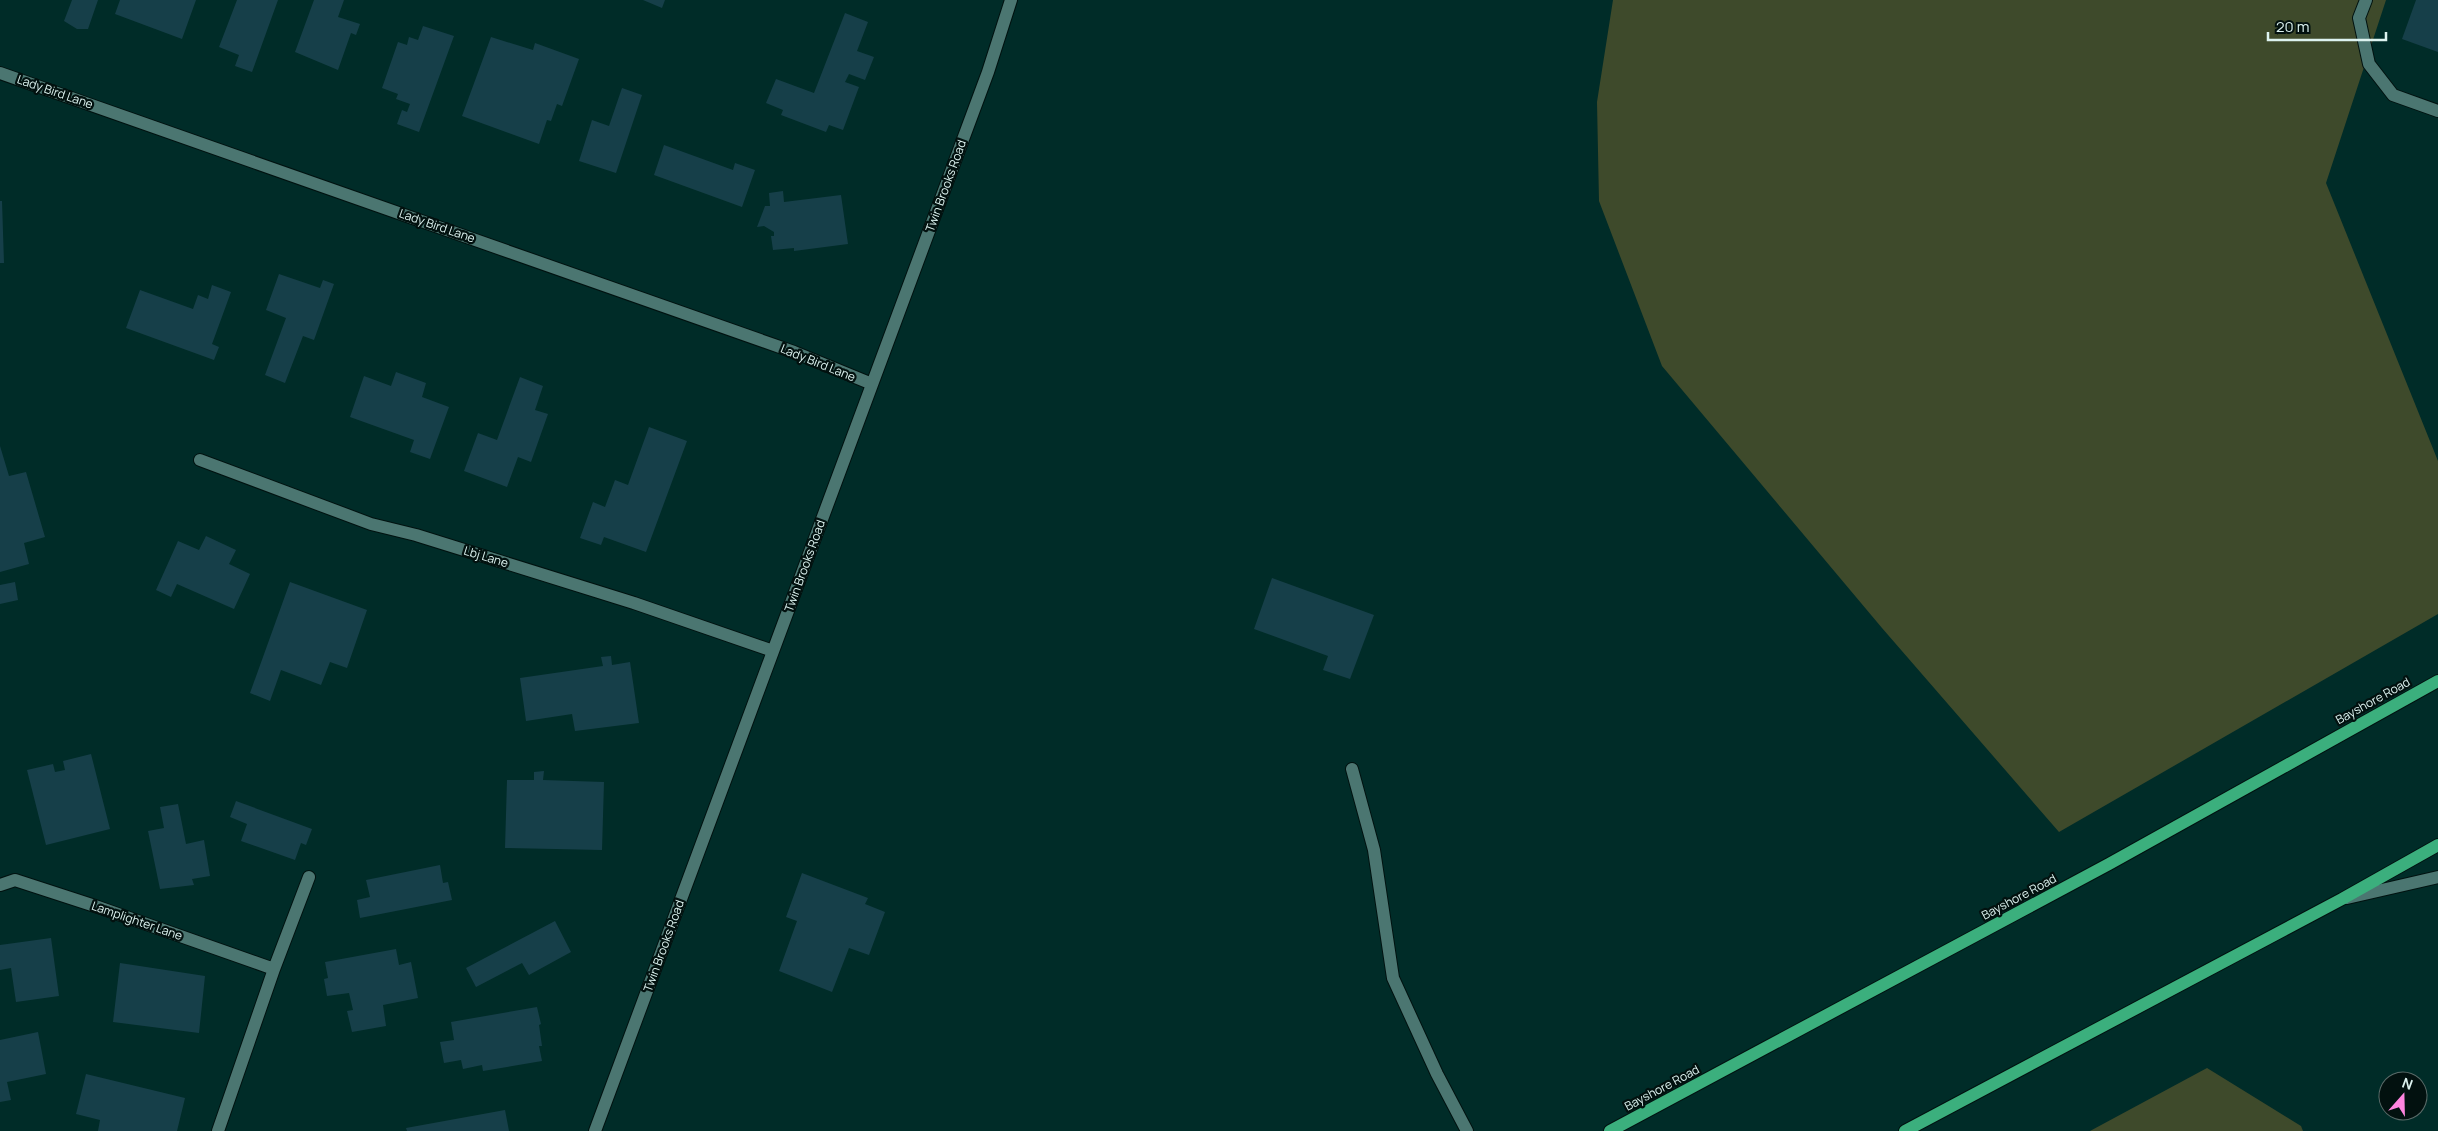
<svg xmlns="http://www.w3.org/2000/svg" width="2438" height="1131" font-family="Manrope,sans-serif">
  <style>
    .green { fill: #3e4a2b }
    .building { fill: #163f49 }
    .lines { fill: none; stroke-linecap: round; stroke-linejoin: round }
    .minor-casing { stroke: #001210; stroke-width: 14 }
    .major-casing { stroke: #001210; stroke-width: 14 }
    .minor { stroke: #4b7671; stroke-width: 12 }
    .major { stroke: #3baf7d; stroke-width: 12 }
    .labels { text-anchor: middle; stroke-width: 4.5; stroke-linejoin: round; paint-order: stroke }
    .street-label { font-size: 12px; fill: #ddf3f0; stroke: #02110f }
  </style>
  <rect width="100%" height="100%" fill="#002c28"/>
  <path class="green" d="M1613,0H2386L2326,183L2438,461V614L2059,832L1882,628L1662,366L1599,201L1597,102Z
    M2207,1068L2301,1126L2303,1131H2090Z"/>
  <path class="building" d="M72,0H98L88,29H77L64,21Z
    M120,0H196L182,39L115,14Z
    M237,0H278L252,72L235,66L239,55L219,47Z
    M314,0H344L338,17L360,24L356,35L351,33L338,70L295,52Z
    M643,0H665L662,8Z
    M2416,0H2438V52L2402,39Z
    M845,13L868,22L857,51L874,57L865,80L849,74L845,82L859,87L843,130L829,125L826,132L781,115L783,110L766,103L776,79L814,93Z
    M423,26L454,36L419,132L397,124L402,110L407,112L410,104L396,99L398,94L382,88L398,42L407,45L409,37L418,40Z
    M491,37L533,50L535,43L579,59L562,106L557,104L551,121L547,120L539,144L462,116Z
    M622,88L642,95L616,173L579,161L592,120L609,126Z
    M664,145L733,170L735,163L755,170L742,207L654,175Z
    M783,191L784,202L841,195L848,244L794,251V248L773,250L771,236H774V232L764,226L757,227L765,206H770L769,193Z
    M0,201H2L4,263H0Z
    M279,274L320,288L323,280L334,284L314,340L303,336L285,383L265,375L286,318L266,310Z
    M212,285L231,292L212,344L219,347L214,360L126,328L140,290L193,309L198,295L208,299Z
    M396,372L426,383L422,397L449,407L430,459L410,452L414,440L350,417L364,376L391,386Z
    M520,377L543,386L535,410L548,414L531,462L518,457L507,487L464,471L478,433L497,440Z
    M649,427L687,441L646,552L604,537L601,545L580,538L593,502L605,507L615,480L628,485Z
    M0,446L9,476L26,472L45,537L24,543L29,564L0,572Z
    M206,536L236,550L229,564L250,574L234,609L177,584L171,597L156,590L178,541L199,550Z
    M1272,578L1374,615L1350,679L1323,670L1328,656L1254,629Z
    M15,582L18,600L0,604V585Z
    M290,582L367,610L347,668L330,662L321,685L281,670L270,701L250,693Z
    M611,656L612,665L630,662L639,723L575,731L572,714L526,721L520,678L603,666L601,657Z
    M91,754L110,829L46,845L27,770L53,764L55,772L65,770L63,761Z
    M544,771L543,780L604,782L602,850L505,848L507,780H534V772Z
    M236,801L312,829L306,845L301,843L295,860L241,841L247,824L230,817Z
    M178,804L186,844L204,840L210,876L192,879L194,885L160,889L148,831L164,828L160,807Z
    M440,865L443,883L448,882L452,900L360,918L357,900L370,897L366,880Z
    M802,873L868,898L865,904L885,912L869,955L849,948L832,992L779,971L797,921L786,917Z
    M555,921L571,952L529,975L522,963L476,987L466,968Z
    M51,938L59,996L16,1002L11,968L0,970V945Z
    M396,949L399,965L411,962L418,998L383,1005L386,1026L352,1032L347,1011L353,1010L349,993L327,996L324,979L328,978L325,962Z
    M120,963L205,976L199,1033L113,1022Z
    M537,1007L541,1024L539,1025L542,1046H539L542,1061L483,1071L482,1065L463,1069L461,1060L444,1063L440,1042L454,1040L451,1022Z
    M38,1032L46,1074L7,1082L11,1100L0,1102V1040Z
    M86,1074L185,1098L177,1131H98L100,1120L76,1114Z
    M505,1110L509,1131H407L406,1128Z"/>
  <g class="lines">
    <g class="minor-casing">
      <path id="minor" d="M2366,0L2359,18L2369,64L2393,95L2438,111
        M0,73L794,352L872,384
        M200,460L371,524L416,535L634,603L773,651
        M1352,769L1374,850L1393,978L1437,1074L1467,1131
        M0,885L15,880L98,907L274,969
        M2347,898L2438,877
        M218,1131L274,969L309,877
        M595,1131L988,72L1011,0"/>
    </g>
    <g class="major-casing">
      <path id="major" d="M1610,1131L2109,864L2438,681
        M1905,1131L2342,899L2438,845"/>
    </g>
    <use href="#minor" class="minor"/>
    <use href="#major" class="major"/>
  </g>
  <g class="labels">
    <g class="street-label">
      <text transform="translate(55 92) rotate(19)" y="4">Lady Bird Lane</text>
      <text transform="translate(946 186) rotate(-70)" y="4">Twin Brooks Road</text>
      <text transform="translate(437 226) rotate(19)" y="4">Lady Bird Lane</text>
      <text transform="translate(818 363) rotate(22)" y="4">Lady Bird Lane</text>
      <text transform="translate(486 557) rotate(17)" y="4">Lbj Lane</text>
      <text transform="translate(805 566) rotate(-70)" y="4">Twin Brooks Road</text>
      <text transform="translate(2373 701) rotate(-29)" y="4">Bayshore Road</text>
      <text transform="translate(2019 897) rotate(-28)" y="4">Bayshore Road</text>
      <text transform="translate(137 921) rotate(19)" y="4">Lamplighter Lane</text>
      <text transform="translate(664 946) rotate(-70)" y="4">Twin Brooks Road</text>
      <text transform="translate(1662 1088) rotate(-28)" y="4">Bayshore Road</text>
    </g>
  </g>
  <g transform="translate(2403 1096) rotate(20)"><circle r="24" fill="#02110f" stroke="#5a6b69"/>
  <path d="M0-4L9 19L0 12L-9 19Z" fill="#ff85df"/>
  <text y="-8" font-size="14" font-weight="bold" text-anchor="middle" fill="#ddf3f0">N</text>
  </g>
  <path d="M2268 32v8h118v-8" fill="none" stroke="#ddf3f0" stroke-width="2.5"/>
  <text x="2276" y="32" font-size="15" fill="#ddf3f0" stroke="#02110f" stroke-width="4" paint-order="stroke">20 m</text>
</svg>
